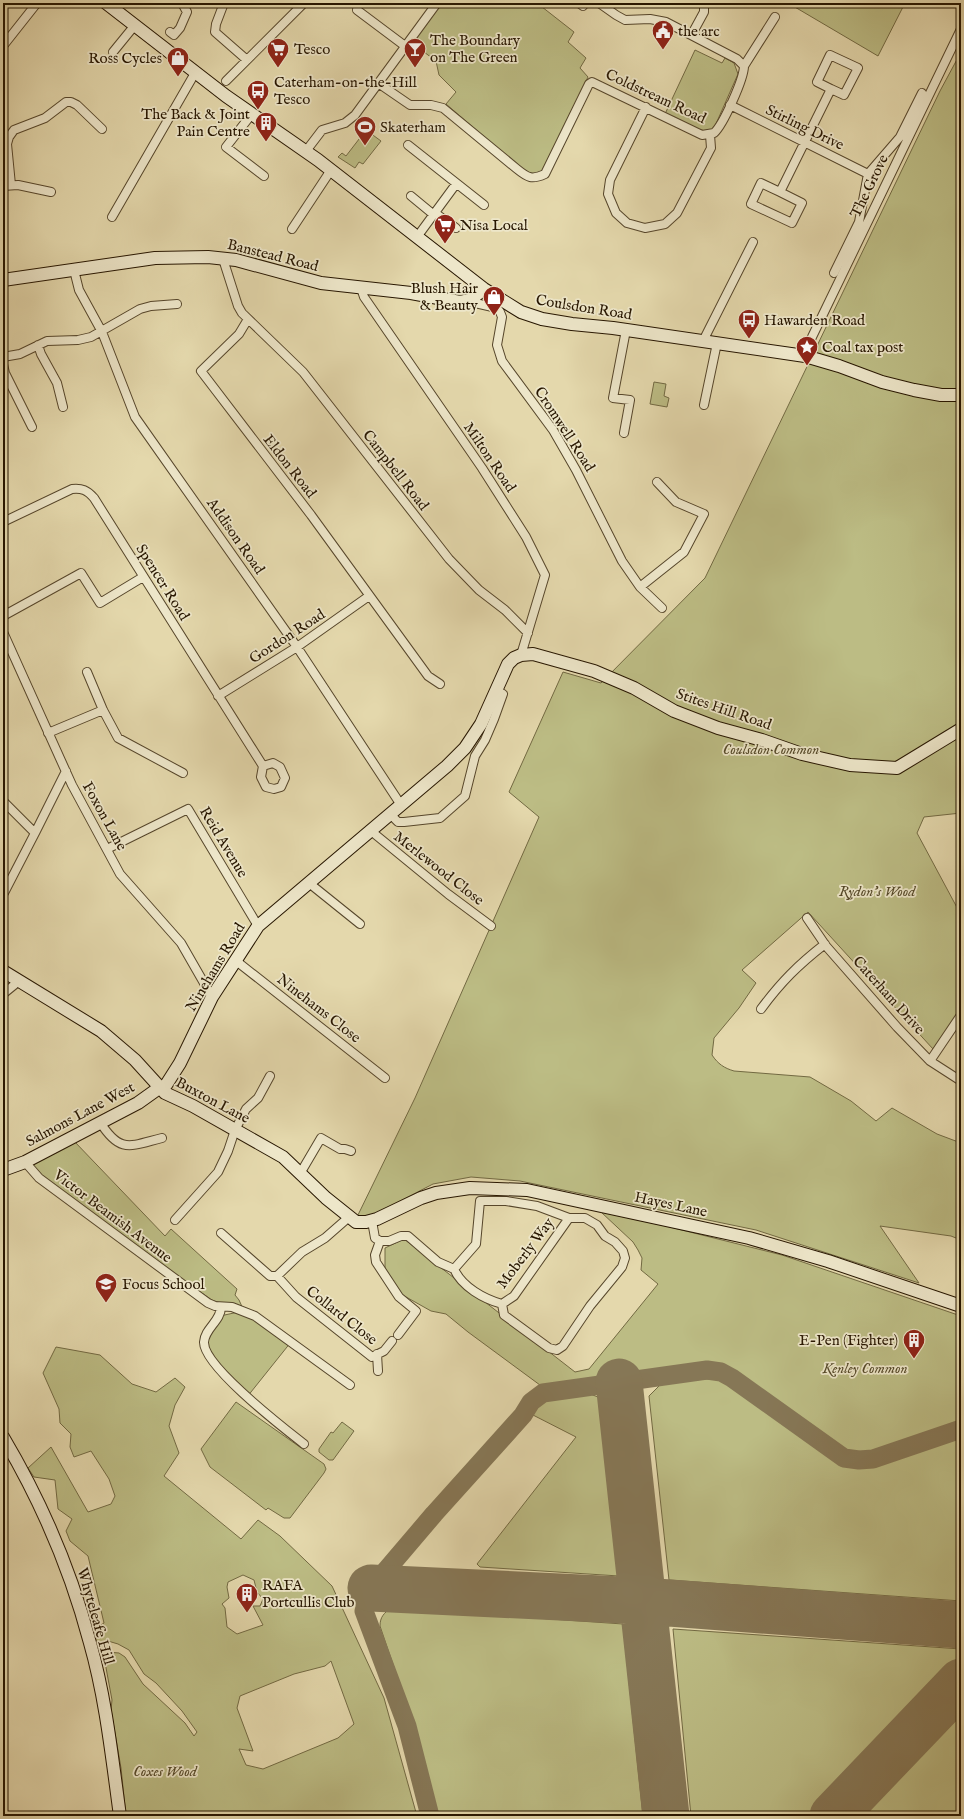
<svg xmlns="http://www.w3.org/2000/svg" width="964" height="1819" font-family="'IM FELL English',serif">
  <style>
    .green { fill: #bcbc84; stroke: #726942; fill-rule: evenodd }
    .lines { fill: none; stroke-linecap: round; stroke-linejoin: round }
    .taxiway { stroke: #867756; stroke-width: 19 }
    .runway { stroke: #867756; stroke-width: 47 }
    .street-casing { stroke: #56462b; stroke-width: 10 }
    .secondary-casing { stroke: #271600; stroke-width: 14 }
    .street { stroke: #ede6c9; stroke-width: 8 }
    .secondary { stroke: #ede6c9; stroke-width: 12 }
    .labels { text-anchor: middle; stroke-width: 3.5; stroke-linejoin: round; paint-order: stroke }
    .poi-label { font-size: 15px; fill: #271600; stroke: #ede6c9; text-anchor: start }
    .street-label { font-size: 15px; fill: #271600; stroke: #ede6c9 }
    .park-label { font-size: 15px; font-style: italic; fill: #544828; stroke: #ede6c9 }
  </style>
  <rect width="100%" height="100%" fill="#e4d8ac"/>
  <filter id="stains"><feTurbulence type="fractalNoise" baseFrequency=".005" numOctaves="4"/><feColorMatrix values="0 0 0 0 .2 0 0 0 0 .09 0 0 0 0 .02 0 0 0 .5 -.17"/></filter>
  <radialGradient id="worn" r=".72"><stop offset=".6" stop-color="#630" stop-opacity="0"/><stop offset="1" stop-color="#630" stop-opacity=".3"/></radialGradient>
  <path class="green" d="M441,3H537L574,32L568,42L586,58L580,68L588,77L543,171C535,174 531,175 523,170L446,104L456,92L439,75L436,61L412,43Z
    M788,3H905L878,56Z
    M695,50L722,63L725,58L734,63L738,74L715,126L712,130L705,132L665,114Z
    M961,52V813L924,817L917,833L961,915V1009L933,1049L808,912L742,970L756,983L739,1008L714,1038L712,1055C718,1064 724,1068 734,1071L810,1077L851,1101L876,1121L892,1108L937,1134L961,1143V1240L951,1236L880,1226L919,1283L756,1230L520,1181L471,1177L433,1184L375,1214L363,1218L357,1217L415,1098L539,817L509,792L563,672L601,683L705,578L940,91Z
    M366,130L381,141L363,164L359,162L355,168L338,157L342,153L346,156Z
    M654,382L666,384L664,396L669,398L667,407L650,404Z
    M74,1141L165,1236L171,1229L237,1289L235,1295L239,1300L244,1311L291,1342L247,1397L227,1378L204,1344L220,1316L243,1311L212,1300L183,1280L44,1177L32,1165Z
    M601,1212L666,1226L782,1255L961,1316V1424L873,1454H859L844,1453L723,1368L707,1366L544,1388L468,1332L446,1314L431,1311L399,1293L385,1268V1248L404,1239L575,1372L589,1369L658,1284L641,1270L642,1258L638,1250L633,1242Z
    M56,1347L100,1355L132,1384L156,1392L175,1378L185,1387L175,1405L169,1426L179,1453L164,1476L241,1539L258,1520L280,1536L332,1586L384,1698L417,1816H126L121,1768L111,1710L112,1700L104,1657L107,1652L119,1653L125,1657L143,1684L185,1723L194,1736L197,1732L182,1711L156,1683L144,1674L129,1650L118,1644L108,1641L96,1644L95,1629L104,1623L88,1556L70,1541L66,1531L72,1519L58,1509L55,1480L34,1477L28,1468L51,1447L88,1512L111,1504L115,1496L109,1479L91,1451L74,1457L70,1447L71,1434L60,1423L59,1409L43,1373ZM243,1575L254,1580L257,1592L263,1599L260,1606H253L263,1625L237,1634L227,1627L225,1608L222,1604L229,1598L227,1587L228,1582ZM331,1661L354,1724L338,1738L263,1769L246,1765L239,1749L253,1751L237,1708L240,1696L294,1674L325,1666Z
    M704,1379H719L730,1386L839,1464L860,1466L876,1465L961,1436V1601L669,1580L649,1396L661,1384Z
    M585,1392L598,1397L602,1405L619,1576L480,1567L477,1564L576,1437L531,1414L543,1399Z
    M236,1402L324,1464L326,1469L324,1473L290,1518H284L268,1508L266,1510L210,1467L201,1449Z
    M342,1422L354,1431L333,1460H329L319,1452V1449L331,1432L333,1433Z
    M391,1608L623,1624L643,1816H436L403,1694L380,1626C380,1617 384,1613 391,1608Z
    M673,1629L961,1649V1816H691Z"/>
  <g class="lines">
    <path class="taxiway" d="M430,1816L407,1726L364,1611L371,1588L434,1514L523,1415L531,1402L543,1393L707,1370L721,1372L732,1378L844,1458L859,1460L873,1459L961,1429"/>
    <path class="runway" d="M619,1382L666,1816
      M371,1588L643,1601L961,1625
      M833,1816L961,1682"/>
    <g class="street-casing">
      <path id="street" d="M224,3L216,24L215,32L247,60
        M579,3L583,6L585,3
        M599,3L616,15L625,20L650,19L666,22L737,59L744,66
        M357,10L405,46
        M170,32L174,35L180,28L187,12L182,3
        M692,34L704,12V3
        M3,46L37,3
        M113,52L135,25
        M226,81L304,3
        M378,83L410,105H431L443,108L517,169C528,178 532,180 545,174L589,84L592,82L702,135L714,133C723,125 744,79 744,66L775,17
        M730,105L868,174L859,222L834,273
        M646,107L610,180L608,194L616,213L627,223L645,228L665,224L677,213L711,148L710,135
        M251,115L226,147L264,176
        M408,145L484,205
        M306,151L322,130L345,123L355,115L437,3
        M868,174L900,137L922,93
        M11,185L7,144L9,137L14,130L45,118L66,102H71L77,105L102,129
        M3,186L18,185L51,192
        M780,192L761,183L751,204L792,223L802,203L780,192L831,89L844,95L858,68L830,55L817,82L831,89
        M411,196L434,215
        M435,213L456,228
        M112,217L195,73
        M292,229L331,170
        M417,237L456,184
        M223,259L238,306L242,313L303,372L449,559L479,590L505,610L528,633
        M74,270L79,290L102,332L135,417L297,647L401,805
        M361,288L364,297L482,468L526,537L545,575L521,655
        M470,300L475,303L497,308L500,312L502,317L497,345L502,361L553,430L576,470L622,561L640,587L662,608
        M248,319L239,334L201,371L311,515L428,676L440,684
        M703,341L753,242
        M38,345L41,354L57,383L63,407
        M805,356L812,337L961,29
        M3,357L20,354L47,341L78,340L91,337L140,309L151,306L177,304
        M3,364L5,373L32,427
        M704,405L717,343
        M624,433L630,400L613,398L626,330
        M3,522L72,489C82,488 87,490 94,498L263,766L261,777L266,787L274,789L281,787L285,778L280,767L273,763L263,766
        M640,587L684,552L704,514L676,502L657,482
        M3,616L81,573L100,603L143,577
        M3,632L72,785L120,874L181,943L212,997
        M87,672L103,710L118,738L183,773
        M218,696L297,647L369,596
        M48,733L103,710
        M3,801L35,833L4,893
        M391,815L398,822H404L440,818L465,796L475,756L485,740L494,719L503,694L496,690
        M371,831L448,894L491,926
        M35,833L66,771
        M107,849L188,809L258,926
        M309,883L360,924
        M807,918L826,946L897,1027L930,1061L961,1081
        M235,960L385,1078
        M3,994L19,981
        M761,1009C781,982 798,965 825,944
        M930,1061L961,1015
        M100,1122C120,1154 130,1146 162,1138
        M25,1162L39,1178L208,1303L215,1306L232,1307L255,1316L350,1385
        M301,1172L321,1138L340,1149H345L351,1151
        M175,1220L218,1172L228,1151L235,1130L246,1109L258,1098L270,1076
        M372,1221L375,1238L380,1241H389L401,1236H408L438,1262L454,1269C462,1287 484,1299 502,1304L504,1315L549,1348L557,1350L563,1346L590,1306L622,1267L625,1258L623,1251L615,1242L605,1236L597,1225L585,1218H569L537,1206L506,1201H480L476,1244L454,1269
        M221,1233L270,1276H277L302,1252L325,1238L349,1217
        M380,1241L375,1255L376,1262L399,1297L416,1311L398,1335
        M277,1276L296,1297L372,1357L384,1351L392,1341
        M502,1304L514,1296L569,1218
        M221,1307C221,1321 205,1328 204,1342C203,1366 285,1429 304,1444
        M377,1354L378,1371"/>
    </g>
    <g class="secondary-casing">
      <path id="secondary" d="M106,3L226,96L318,160L484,289L521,312L542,319L572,324L613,328L805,356L839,366L882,382L914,390L941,395H961
        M3,280L155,258L208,257L236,260L321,283L411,293L460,302L470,300L484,289
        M3,971L101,1031L135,1060L165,1093L193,1106L283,1157L326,1198L356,1222H366L377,1219L421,1198L436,1193L470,1188L527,1190L749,1238L828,1261L961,1306
        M3,1170L25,1162L138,1103L159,1088L166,1085L180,1063L212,997L258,926L447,766L465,748L481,724L508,664L514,658L521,655L533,654L594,671L634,688L674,711L718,728L762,740L802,754L850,765L897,768L961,729
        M3,1437C41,1501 71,1571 90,1643C106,1699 112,1758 120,1816"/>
    </g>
    <use href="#street" class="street"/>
    <use href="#secondary" class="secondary"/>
  </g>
  <defs>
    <g id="civic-pin" transform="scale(1.15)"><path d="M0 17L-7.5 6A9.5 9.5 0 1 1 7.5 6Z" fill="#8f2418" stroke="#ede6c9"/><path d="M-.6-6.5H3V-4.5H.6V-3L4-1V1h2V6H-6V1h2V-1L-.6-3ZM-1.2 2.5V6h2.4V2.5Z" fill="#fff"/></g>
    <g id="supermarket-pin" transform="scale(1.15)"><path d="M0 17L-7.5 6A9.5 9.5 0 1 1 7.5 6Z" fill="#8f2418" stroke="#ede6c9"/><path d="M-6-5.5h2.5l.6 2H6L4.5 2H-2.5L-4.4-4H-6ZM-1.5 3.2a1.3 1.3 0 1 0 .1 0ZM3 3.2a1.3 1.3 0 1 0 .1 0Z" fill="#fff"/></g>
    <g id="bar-pin" transform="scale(1.15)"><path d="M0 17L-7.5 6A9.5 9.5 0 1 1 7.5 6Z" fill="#8f2418" stroke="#ede6c9"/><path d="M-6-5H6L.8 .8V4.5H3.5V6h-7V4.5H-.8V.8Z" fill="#fff"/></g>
    <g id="shop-pin" transform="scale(1.15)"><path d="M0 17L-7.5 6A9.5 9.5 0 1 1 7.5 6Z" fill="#8f2418" stroke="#ede6c9"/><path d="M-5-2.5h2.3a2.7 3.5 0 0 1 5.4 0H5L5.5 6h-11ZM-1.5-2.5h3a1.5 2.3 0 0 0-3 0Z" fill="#fff"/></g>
    <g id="bus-pin" transform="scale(1.15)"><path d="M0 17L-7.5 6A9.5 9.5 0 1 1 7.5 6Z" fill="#8f2418" stroke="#ede6c9"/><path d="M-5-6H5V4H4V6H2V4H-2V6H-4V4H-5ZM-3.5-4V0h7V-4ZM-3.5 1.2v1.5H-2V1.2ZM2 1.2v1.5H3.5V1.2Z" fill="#fff"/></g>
    <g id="building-pin" transform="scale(1.15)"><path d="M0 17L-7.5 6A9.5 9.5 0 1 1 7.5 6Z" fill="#8f2418" stroke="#ede6c9"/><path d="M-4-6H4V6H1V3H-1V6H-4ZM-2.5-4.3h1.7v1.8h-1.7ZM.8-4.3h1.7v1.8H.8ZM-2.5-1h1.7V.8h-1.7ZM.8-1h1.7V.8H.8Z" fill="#fff"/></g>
    <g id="stadium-pin" transform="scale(1.15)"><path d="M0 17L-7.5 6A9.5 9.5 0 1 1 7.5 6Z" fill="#8f2418" stroke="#ede6c9"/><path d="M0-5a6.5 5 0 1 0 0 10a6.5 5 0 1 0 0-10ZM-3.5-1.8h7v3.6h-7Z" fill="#fff"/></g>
    <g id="sight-pin" transform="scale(1.15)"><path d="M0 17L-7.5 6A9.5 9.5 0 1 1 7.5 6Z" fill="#8f2418" stroke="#ede6c9"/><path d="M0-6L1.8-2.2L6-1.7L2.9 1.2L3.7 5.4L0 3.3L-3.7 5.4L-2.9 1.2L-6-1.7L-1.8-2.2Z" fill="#fff"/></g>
    <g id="school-pin" transform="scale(1.15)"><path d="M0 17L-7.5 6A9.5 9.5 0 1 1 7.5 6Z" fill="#8f2418" stroke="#ede6c9"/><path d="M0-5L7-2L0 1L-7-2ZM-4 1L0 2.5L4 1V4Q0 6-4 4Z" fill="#fff"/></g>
  </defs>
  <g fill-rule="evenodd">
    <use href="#civic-pin" x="663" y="31"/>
    <use href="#supermarket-pin" x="278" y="49"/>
    <use href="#bar-pin" x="415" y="49"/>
    <use href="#shop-pin" x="178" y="58"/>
    <use href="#bus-pin" x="258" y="91"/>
    <use href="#building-pin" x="266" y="123"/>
    <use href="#stadium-pin" x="365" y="127"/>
    <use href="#supermarket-pin" x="445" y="225"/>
    <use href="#shop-pin" x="494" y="297"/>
    <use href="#bus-pin" x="749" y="320"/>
    <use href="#sight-pin" x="807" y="347"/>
    <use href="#school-pin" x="106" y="1284"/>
    <use href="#building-pin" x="914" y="1340"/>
    <use href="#building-pin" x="247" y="1594"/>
  </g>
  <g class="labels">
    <g class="poi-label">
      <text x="678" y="36">the arc</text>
      <text x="430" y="45">The Boundary<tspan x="430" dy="17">on The Green</tspan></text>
      <text x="294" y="54">Tesco</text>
      <text x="162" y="63" text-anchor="end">Ross Cycles</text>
      <text x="274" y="87">Caterham-on-the-Hill<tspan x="274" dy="17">Tesco</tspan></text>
      <text x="250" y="119" text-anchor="end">The Back &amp; Joint<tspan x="250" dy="17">Pain Centre</tspan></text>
      <text x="380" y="132">Skaterham</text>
      <text x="460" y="230">Nisa Local</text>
      <text x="478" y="293" text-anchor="end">Blush Hair<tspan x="478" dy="17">&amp; Beauty</tspan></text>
      <text x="764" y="325">Hawarden Road</text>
      <text x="822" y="352">Coal tax post</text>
      <text x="122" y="1289">Focus School</text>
      <text x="898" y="1345" text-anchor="end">E-Pen (Fighter)</text>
      <text x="262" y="1590">RAFA<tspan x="262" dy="17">Portcullis Club</tspan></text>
    </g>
    <g class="street-label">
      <text transform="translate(656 96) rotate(25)" y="5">Coldstream Road</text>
      <text transform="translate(805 127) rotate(26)" y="5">Stirling Drive</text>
      <text transform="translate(869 186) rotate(-64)" y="5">The Grove</text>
      <text transform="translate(273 255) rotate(14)" y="5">Banstead Road</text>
      <text transform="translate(584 307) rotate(9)" y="5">Coulsdon Road</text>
      <text transform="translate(565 429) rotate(57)" y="5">Cromwell Road</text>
      <text transform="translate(490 457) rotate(56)" y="5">Milton Road</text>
      <text transform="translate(290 466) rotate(52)" y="5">Eldon Road</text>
      <text transform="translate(396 470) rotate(52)" y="5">Campbell Road</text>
      <text transform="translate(236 536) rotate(55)" y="5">Addison Road</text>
      <text transform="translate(163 582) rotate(58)" y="5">Spencer Road</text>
      <text transform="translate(287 636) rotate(-33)" y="5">Gordon Road</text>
      <text transform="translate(724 709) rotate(19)" y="5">Stites Hill Road</text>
      <text transform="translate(105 816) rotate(61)" y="5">Foxon Lane</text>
      <text transform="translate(224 842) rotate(59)" y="5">Reid Avenue</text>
      <text transform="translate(439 868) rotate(38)" y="5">Merlewood Close</text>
      <text transform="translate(215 967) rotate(-59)" y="5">Ninehams Road</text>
      <text transform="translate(889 995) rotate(48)" y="5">Caterham Drive</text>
      <text transform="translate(319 1008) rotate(38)" y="5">Ninehams Close</text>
      <text transform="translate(213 1100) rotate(28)" y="5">Buxton Lane</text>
      <text transform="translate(80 1114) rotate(-28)" y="5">Salmons Lane West</text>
      <text transform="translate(671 1204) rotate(12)" y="5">Hayes Lane</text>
      <text transform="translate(113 1216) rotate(37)" y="5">Victor Beamish Avenue</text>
      <text transform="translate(525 1253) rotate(-53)" y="5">Moberly Way</text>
      <text transform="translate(342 1315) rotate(38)" y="5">Collard Close</text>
      <text transform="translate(96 1616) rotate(74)" y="5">Whyteleafe Hill</text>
    </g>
    <g class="park-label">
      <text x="771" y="754">Coulsdon Common</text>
      <text x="877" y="896">Rydon's Wood</text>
      <text x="865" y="1373">Kenley Common</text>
      <text x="165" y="1776">Coxes Wood</text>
    </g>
  </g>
  <rect width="964" height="1819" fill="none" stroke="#e4d8ac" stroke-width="16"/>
  <rect x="4" y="4" width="956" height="1811" fill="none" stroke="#271600" stroke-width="2"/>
  <rect x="8" y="8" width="948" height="1803" fill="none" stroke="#271600"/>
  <rect width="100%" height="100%" filter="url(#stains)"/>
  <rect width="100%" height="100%" fill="url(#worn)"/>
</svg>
